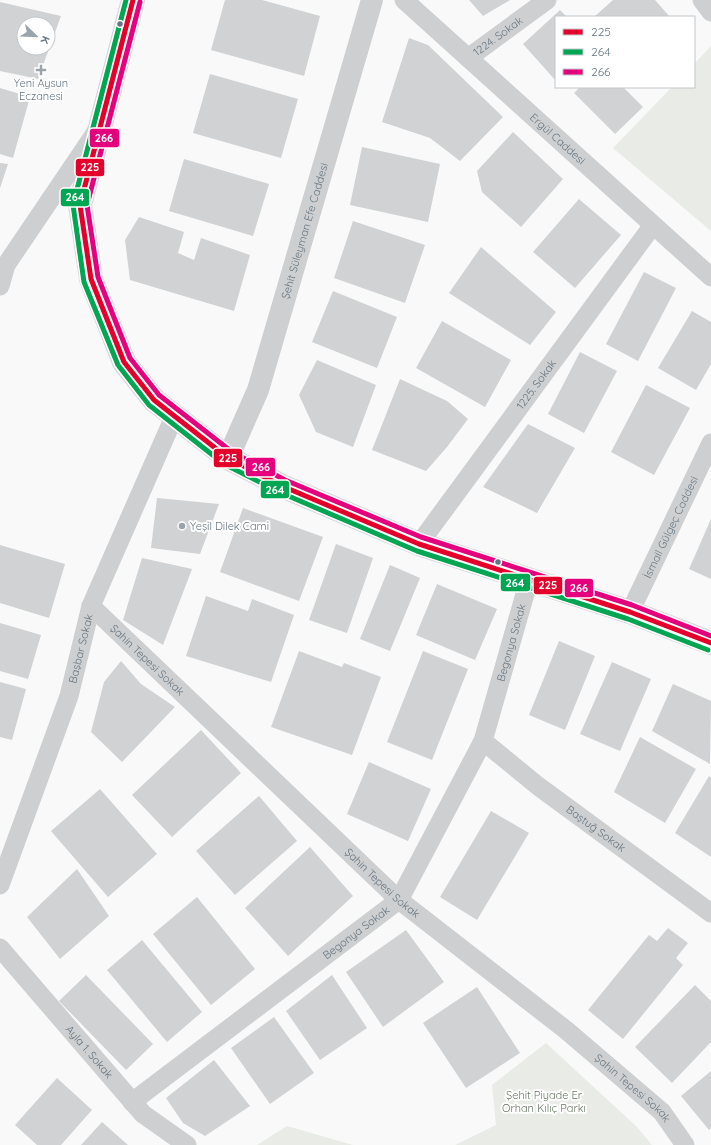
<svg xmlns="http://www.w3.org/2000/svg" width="711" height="1145" font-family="Quicksand,sans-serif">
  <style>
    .green { fill: #e8ebe6 }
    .building { fill: #d0d2d3; fill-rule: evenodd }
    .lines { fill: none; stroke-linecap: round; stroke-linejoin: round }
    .secondary-casing { stroke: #d5d6d7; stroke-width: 24 }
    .minor { stroke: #cecfd0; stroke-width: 19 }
    .tertiary { stroke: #cecfd0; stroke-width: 22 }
    .secondary { stroke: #e1e2e2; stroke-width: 22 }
    .bus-1-casing { stroke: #fff; stroke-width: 8 }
    .bus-2-casing { stroke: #fff; stroke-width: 8 }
    .bus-3-casing { stroke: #fff; stroke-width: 8 }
    .bus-1 { stroke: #e4002b; stroke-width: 5 }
    .bus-2 { stroke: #00a651; stroke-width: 5 }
    .bus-3 { stroke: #e5007d; stroke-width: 5 }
    .bus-dot { fill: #657683; stroke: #fff; stroke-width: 1.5 }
    .poi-dot { fill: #99a4ac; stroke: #fff; stroke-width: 1.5 }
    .labels { text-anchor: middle; stroke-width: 4; stroke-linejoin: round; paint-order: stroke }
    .street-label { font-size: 11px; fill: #657683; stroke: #fff }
    .poi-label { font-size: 11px; fill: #657683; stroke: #fff }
    .park-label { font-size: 11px; fill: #687a64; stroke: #fff }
    .line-badge { stroke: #fff; stroke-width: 1.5 }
    .badge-label { font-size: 11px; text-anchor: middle; font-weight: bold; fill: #fff }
  </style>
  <rect width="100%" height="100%" fill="#f9f9f9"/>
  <path class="green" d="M711,46V231L613,148L672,87H694V64Z
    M546,1043L637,1127L652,1145H455L496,1125L492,1085Z
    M287,1126L353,1145H257Z"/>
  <path class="building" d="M225,0H262L320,16L304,76L211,50Z
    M469,0H510L483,16Z
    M613,0H655L670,17H594Z
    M0,2L61,16L38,79L0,71ZM24,24H48V48H24Z
    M560,10L567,17H556V81L523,44Z
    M409,38L428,45L503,117L460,161L430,138L382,122Z
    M210,74L298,99L281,158L193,133Z
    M580,87H623L643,107L615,134L574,93Z
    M0,88L30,97L13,158L0,154Z
    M513,132L563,179L521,227L482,192L477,171Z
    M362,147L440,164L428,222L350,205Z
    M184,159L269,184L253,236L169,211Z
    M0,163L8,164L0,188Z
    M579,199L621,235L575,288L533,252Z
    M139,217L184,232L178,253L194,260L201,238L250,255L234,311L130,280L125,240Z
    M353,221L425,245L405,303L334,278Z
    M481,247L556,312L530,345L449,293Z
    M644,272L676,288L638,361L606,344Z
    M333,291L397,317L377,368L312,342Z
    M692,311L711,322V364L696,390L658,368Z
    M442,321L511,360L485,407L416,368Z
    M580,352L617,371L584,433L548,414Z
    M317,360L376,385L353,447L316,432L299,395Z
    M400,379L447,401L468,419L447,447L426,471L372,450Z
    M646,385L690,408L654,475L611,452Z
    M528,424L575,448L537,513L483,487Z
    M157,498L219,504L200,554L151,548Z
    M243,508L323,537L299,601L220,572Z
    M711,519V579L689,569Z
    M336,544L373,558L347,633L309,620Z
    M0,545L65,564L49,618L0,603Z
    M142,558L192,569L163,645L123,620Z
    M390,565L420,578L390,651L360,639Z
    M437,584L497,609L475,660L416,635Z
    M206,596L248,611L252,599L294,615L271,682L186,656Z
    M0,623L41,635L28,679L0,671Z
    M559,641L595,656L565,730L529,715Z
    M299,651L342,667L344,663L381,677L352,755L271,727Z
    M423,651L468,669L432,760L387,742Z
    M121,661L141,684L175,707L122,762L91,732L104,682Z
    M612,662L651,679L620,751L580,734Z
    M0,682L26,689L12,740L0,737Z
    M673,684L711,701L710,764L652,731Z
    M201,730L241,773L172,837L132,795Z
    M640,737L696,769L665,823L614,792Z
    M369,762L431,789L408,841L347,814Z
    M709,776L711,778V857L675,833Z
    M100,789L157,854L108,897L51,831Z
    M259,796L297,841L235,895L196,851Z
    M491,811L529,833L477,920L440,897Z
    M310,847L353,896L288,956L245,908Z
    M77,869L109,916L60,959L27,917Z
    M197,897L255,969L211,1005L153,934Z
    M668,928L688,943L676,958L683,965L623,1039L588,1010L649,935L657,941Z
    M406,930L444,982L383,1027L346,972Z
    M142,940L202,1012L167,1042L107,970Z
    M86,975L153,1044L126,1070L59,1001Z
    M332,975L367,1028L320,1060L286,1011Z
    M695,985L711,1001V1042L672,1083L635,1047Z
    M477,987L520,1053L466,1088L423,1023Z
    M274,1017L314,1073L270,1104L231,1048Z
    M214,1060L250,1106L205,1136L183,1123L166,1098Z
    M711,1071V1128L709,1130L681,1096Z
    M57,1078L92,1110L61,1145H37L15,1125Z
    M102,1122L128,1145H81Z"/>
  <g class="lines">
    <g class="secondary-casing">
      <path id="secondary" d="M133,0L80,205L91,279L124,362L154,400L228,458L282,486L419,544L630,612L711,643"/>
    </g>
    <g class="minor">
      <path id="s1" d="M404,0L711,277"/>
      <path d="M702,0L711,12"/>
      <path id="s2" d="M468,58L547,0"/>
      <path d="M0,286L6,265L96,132"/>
      <path id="s3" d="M419,544L653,225"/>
      <path id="s4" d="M91,606L399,900L566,1030L662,1112L685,1145"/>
      <path id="s5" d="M630,612L711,443"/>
      <path id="s6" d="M483,741L538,786L711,913"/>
      <path id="s7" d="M0,885L69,696L91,606L174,417"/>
      <path id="s8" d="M0,948L143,1114L187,1145"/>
      <path id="s9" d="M132,1102L399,900L483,741L529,580"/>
    </g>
    <path class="tertiary" id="s10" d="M228,458L258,390L372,0"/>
    <use href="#secondary" class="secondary"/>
    <g class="bus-1-casing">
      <path id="bus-1" d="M133,0L80,205L91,279L124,362L154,400L228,458L282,486L419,544L630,612L711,643"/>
    </g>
    <g class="bus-2-casing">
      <path id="bus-2" d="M126,0L73,205L84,282L118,365L149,405L224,464L279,492L417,551L628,619L708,650"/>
    </g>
    <g class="bus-3-casing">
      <path id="bus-3" d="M140,2L87,205L98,277L130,358L159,395L232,452L285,480L421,537L632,605L711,636"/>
    </g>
    <use href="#bus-1" class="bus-1"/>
    <use href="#bus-2" class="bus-2"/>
    <use href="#bus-3" class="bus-3"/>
  </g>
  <g class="bus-dot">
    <circle cx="120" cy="24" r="3.5"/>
    <circle cx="498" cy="562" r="3.5"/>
  </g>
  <g class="poi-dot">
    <path d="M39 64h4v4h4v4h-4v4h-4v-4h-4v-4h4z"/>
    <circle cx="182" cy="526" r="4"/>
  </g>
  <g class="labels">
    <g class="street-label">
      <text dy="4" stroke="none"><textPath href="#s2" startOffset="37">1224. Sokak</textPath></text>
      <text dy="4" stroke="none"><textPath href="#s1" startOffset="207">Ergül Caddesi</textPath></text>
      <text dy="4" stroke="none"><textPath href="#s10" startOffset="240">Şehit Süleyman Efe Caddesi</textPath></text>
      <text dy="4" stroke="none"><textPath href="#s3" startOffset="198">1225. Sokak</textPath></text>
      <text dy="4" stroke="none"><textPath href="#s5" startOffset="94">İsmail Gülgeç Caddesi</textPath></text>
      <text dy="4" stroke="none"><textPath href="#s9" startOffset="617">Begonya Sokak</textPath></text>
      <text dy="4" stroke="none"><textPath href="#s7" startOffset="250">Başbar Sokak</textPath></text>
      <text dy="4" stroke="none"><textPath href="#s4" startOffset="78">Şahin Tepesi Sokak</textPath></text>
      <text dy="4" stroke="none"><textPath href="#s6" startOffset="143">Baştuğ Sokak</textPath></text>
      <text dy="4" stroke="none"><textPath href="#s4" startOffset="402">Şahin Tepesi Sokak</textPath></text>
      <text dy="4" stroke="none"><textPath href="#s9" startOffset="281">Begonya Sokak</textPath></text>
      <text dy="4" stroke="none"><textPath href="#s8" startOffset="137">Ayla 1. Sokak</textPath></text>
      <text dy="4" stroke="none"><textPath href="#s4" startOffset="726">Şahin Tepesi Sokak</textPath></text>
    </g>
    <g class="poi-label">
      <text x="41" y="87">Yeni Aysun<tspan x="41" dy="13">Eczanesi</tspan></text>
      <text x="190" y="530" text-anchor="start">Yeşil Dilek Cami</text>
    </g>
    <g class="park-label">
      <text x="544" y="1099">Şehit Piyade Er<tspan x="544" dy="13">Orhan Kılıç Parkı</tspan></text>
    </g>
  </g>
  <g class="line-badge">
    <rect x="89" y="128" width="31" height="20" rx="4" fill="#e5007d"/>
    <rect x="75" y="158" width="30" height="19" rx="4" fill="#e4002b"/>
    <rect x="60" y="188" width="30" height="19" rx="4" fill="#00a651"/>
    <rect x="213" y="448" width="30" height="20" rx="4" fill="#e4002b"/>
    <rect x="245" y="457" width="31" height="20" rx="4" fill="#e5007d"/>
    <rect x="260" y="480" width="30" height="19" rx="4" fill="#00a651"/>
    <rect x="500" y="573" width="31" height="19" rx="4" fill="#00a651"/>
    <rect x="533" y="576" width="30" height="19" rx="4" fill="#e4002b"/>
    <rect x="564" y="578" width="30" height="20" rx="4" fill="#e5007d"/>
  </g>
  <g class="badge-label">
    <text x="104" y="142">266</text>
    <text x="90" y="171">225</text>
    <text x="75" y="201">264</text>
    <text x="228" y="462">225</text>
    <text x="261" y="471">266</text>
    <text x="275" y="494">264</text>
    <text x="515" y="587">264</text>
    <text x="548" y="589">225</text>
    <text x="579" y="592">266</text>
  </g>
  <rect x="555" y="16" width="140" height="72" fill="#ffffff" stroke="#c1c8cd"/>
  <rect x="563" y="29" width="20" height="6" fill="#e4002b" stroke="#c1c8cd"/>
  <text x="591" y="36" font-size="12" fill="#657683">225</text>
  <rect x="563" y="49" width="20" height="6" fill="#00a651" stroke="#c1c8cd"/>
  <text x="591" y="56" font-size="12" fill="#657683">264</text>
  <rect x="563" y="69" width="20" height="6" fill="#e5007d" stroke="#c1c8cd"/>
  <text x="591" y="76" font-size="12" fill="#657683">266</text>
  <g transform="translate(36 36) rotate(113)"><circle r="19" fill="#ffffff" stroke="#c1c8cd"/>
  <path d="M0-3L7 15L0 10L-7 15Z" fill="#99a4ac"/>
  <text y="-6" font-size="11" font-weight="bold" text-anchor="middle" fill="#657683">K</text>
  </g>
</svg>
